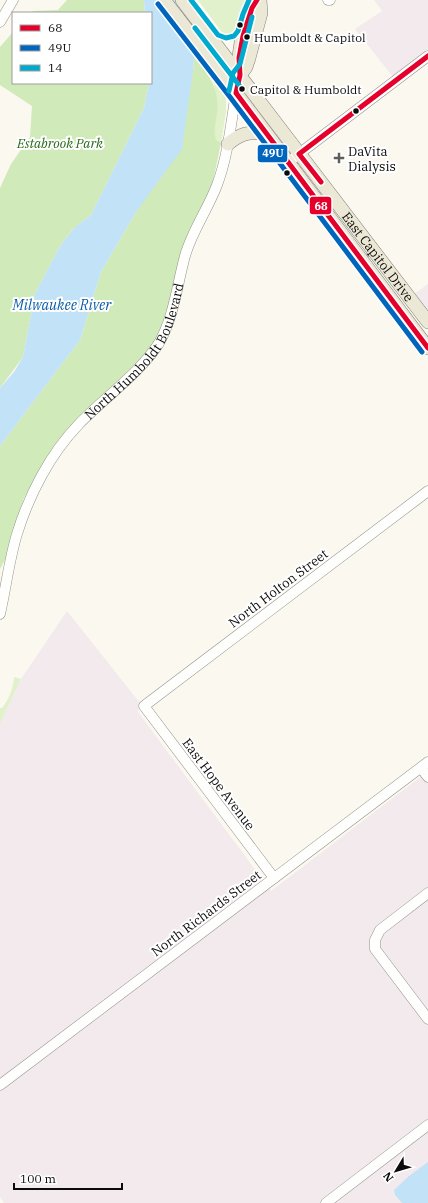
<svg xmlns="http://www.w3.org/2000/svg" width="428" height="1203" font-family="'IBM Plex Serif',serif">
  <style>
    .industrial { fill: #f2eaed }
    .green { fill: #e1f1cc }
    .forest { fill: #d1eaba }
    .water { fill: #c1e2f7 }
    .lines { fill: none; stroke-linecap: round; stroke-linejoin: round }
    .minor-casing { stroke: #93928e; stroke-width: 11 }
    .major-casing { stroke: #807f7b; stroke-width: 14 }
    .minor { stroke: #fefefd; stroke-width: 10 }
    .major { stroke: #ece8d6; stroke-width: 13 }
    .bus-1-casing { stroke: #fff; stroke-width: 8 }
    .bus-2-casing { stroke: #fff; stroke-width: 8 }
    .bus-3-casing { stroke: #fff; stroke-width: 8 }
    .bus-1 { stroke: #e4002b; stroke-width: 5 }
    .bus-2 { stroke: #0065bd; stroke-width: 5 }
    .bus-3 { stroke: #00a9ce; stroke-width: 5 }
    .bus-dot { fill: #0b0b0b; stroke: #fff; stroke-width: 1.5 }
    .poi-dot { fill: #5f5e5b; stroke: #fff; stroke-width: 1.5 }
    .labels { text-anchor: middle; stroke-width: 4; stroke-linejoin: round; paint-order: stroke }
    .bus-label { font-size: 12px; fill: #0b0b0b; stroke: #fff; text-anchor: start }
    .park-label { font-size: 13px; font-style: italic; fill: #256817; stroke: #fff }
    .poi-label { font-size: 13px; fill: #0b0b0b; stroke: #fff; text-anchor: start }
    .street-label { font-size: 13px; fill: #0b0b0b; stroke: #fff }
    .water-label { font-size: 14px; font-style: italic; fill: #0b5ca6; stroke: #fff }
    .line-badge { stroke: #fff; stroke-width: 1.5 }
    .badge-label { font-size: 11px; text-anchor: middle; font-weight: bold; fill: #fff }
  </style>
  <rect width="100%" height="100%" fill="#faf8ef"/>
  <path class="industrial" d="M374,0H428V49L393,77L355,29L382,11Z
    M428,284V312L414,294Z
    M67,611L140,703L138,712L271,891L428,771V1203H4L0,1197V724L21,679Z"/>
  <path class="green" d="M198,0H248C244,13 243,38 224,35Z
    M211,78L226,97V112L221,143L216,141L213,131L217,113L214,85Z
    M14,677L21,679L0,724V708H2C9,699 13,689 14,677Z"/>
  <path class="forest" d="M67,0H144L145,13H31L33,11L58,10Z
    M13,32V83H149L144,108L91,215L73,229L60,246L35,294L23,357L0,388V188L11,164L30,137L32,106L0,85V47Z
    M194,56C208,75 220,87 217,113C216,124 213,128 216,140L221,143L212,186L170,301L163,326L157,339L146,354L70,427L47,457L24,498L15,525L6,558L0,569V446L80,340L101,272L136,212L193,71Z"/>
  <path class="water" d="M144,0H196V30L193,71L182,149L136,212L101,272L80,340L0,446V388L14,372L23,357L35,294L60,246L74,228L91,215L144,108L149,83H151V13H145Z
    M428,1162V1203H402L395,1195L394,1190L409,1176Z"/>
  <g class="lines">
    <g class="minor-casing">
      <g id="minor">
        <path d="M328,0H330"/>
        <path d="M0,22L13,0"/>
        <path d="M287,163L428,56"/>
        <path id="s1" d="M0,614C6,588 9,560 17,534C29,495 50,454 79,424C103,399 141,372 159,343C174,317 177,285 185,256C192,231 208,209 217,185C228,156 231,123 236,93"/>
        <path d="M421,768L428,777"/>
        <path d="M274,878L144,706L428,491"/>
        <path d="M428,893L380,930L375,940V949L428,1019"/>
        <path d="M0,1085L428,762"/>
        <path d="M326,1203L428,1125"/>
      </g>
    </g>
    <g class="major-casing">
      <g id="major">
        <path d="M164,0L236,93L428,348"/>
        <path id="s2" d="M182,0L428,322"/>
        <path d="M240,75L246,67L249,58L261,13L260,0"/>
        <path d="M239,78C240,71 239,65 239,59C240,40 247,16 257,0"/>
        <path d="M228,144C241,133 248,132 265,133"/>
      </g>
    </g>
    <use href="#minor" class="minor"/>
    <use href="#major" class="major"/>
    <g class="bus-1-casing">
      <path id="bus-1" d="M257,0L252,8L243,36L239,58L240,75L236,93L428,348
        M321,182L299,154L428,56"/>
    </g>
    <g class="bus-2-casing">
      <path id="bus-2" d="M158,4L230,97L422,352"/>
    </g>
    <g class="bus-3-casing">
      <path id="bus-3" d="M191,0L218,35L226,38L234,36L238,31L243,14L249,0
        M195,28L242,89
        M229,91L233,73L240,64L252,17"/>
    </g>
    <use href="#bus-1" class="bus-1"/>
    <use href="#bus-2" class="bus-2"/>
    <use href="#bus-3" class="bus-3"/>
  </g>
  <g class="bus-dot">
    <circle cx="240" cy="25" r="3.5"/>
    <circle cx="247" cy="37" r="3.5"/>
    <circle cx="242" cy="89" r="3.5"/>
    <circle cx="356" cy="111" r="3.5"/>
    <circle cx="287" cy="173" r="3.5"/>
  </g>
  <path class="poi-dot" d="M337 152h4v4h4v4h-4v4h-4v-4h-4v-4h4z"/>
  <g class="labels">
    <g class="bus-label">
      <text x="254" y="42">Humboldt &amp; Capitol</text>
      <text x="250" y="94">Capitol &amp; Humboldt</text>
    </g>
    <g class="park-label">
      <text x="60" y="148">Estabrook Park</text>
    </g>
    <g class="poi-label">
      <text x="348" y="156">DaVita<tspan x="348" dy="15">Dialysis</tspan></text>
    </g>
    <g class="street-label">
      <text dy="5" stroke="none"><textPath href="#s2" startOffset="323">East Capitol Drive</textPath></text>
      <text dy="5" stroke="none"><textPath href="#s1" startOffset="303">North Humboldt Boulevard</textPath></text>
      <text transform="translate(278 588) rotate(-37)" y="5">North Holton Street</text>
      <text transform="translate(219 784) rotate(53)" y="5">East Hope Avenue</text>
      <text transform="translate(206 913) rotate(-37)" y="5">North Richards Street</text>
    </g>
    <g class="water-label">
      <text x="62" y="310">Milwaukee River</text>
    </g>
  </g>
  <g class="line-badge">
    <rect x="257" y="144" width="31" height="19" rx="4" fill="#0065bd"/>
    <rect x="309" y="196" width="23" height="19" rx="4" fill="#e4002b"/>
  </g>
  <g class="badge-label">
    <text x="273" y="157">49U</text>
    <text x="321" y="210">68</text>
  </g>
  <rect x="12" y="12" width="140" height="72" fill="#ffffff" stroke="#9d9d9d"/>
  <rect x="20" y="25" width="20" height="6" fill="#e4002b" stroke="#9d9d9d"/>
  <text x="48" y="32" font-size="12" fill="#0b0b0b">68</text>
  <rect x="20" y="45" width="20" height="6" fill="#0065bd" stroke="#9d9d9d"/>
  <text x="48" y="52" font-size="12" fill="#0b0b0b">49U</text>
  <rect x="20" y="65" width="20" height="6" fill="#00a9ce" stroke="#9d9d9d"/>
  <text x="48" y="72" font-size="12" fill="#0b0b0b">14</text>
  <g transform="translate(396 1171) rotate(232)" stroke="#ffffff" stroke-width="3" paint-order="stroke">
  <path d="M0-3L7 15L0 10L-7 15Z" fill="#0b0b0b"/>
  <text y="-6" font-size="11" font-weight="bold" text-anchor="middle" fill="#0b0b0b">N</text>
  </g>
  <path d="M14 1183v6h108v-6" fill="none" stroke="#0b0b0b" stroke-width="2"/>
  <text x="20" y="1183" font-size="12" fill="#0b0b0b" stroke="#ffffff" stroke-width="3" paint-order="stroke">100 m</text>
</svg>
